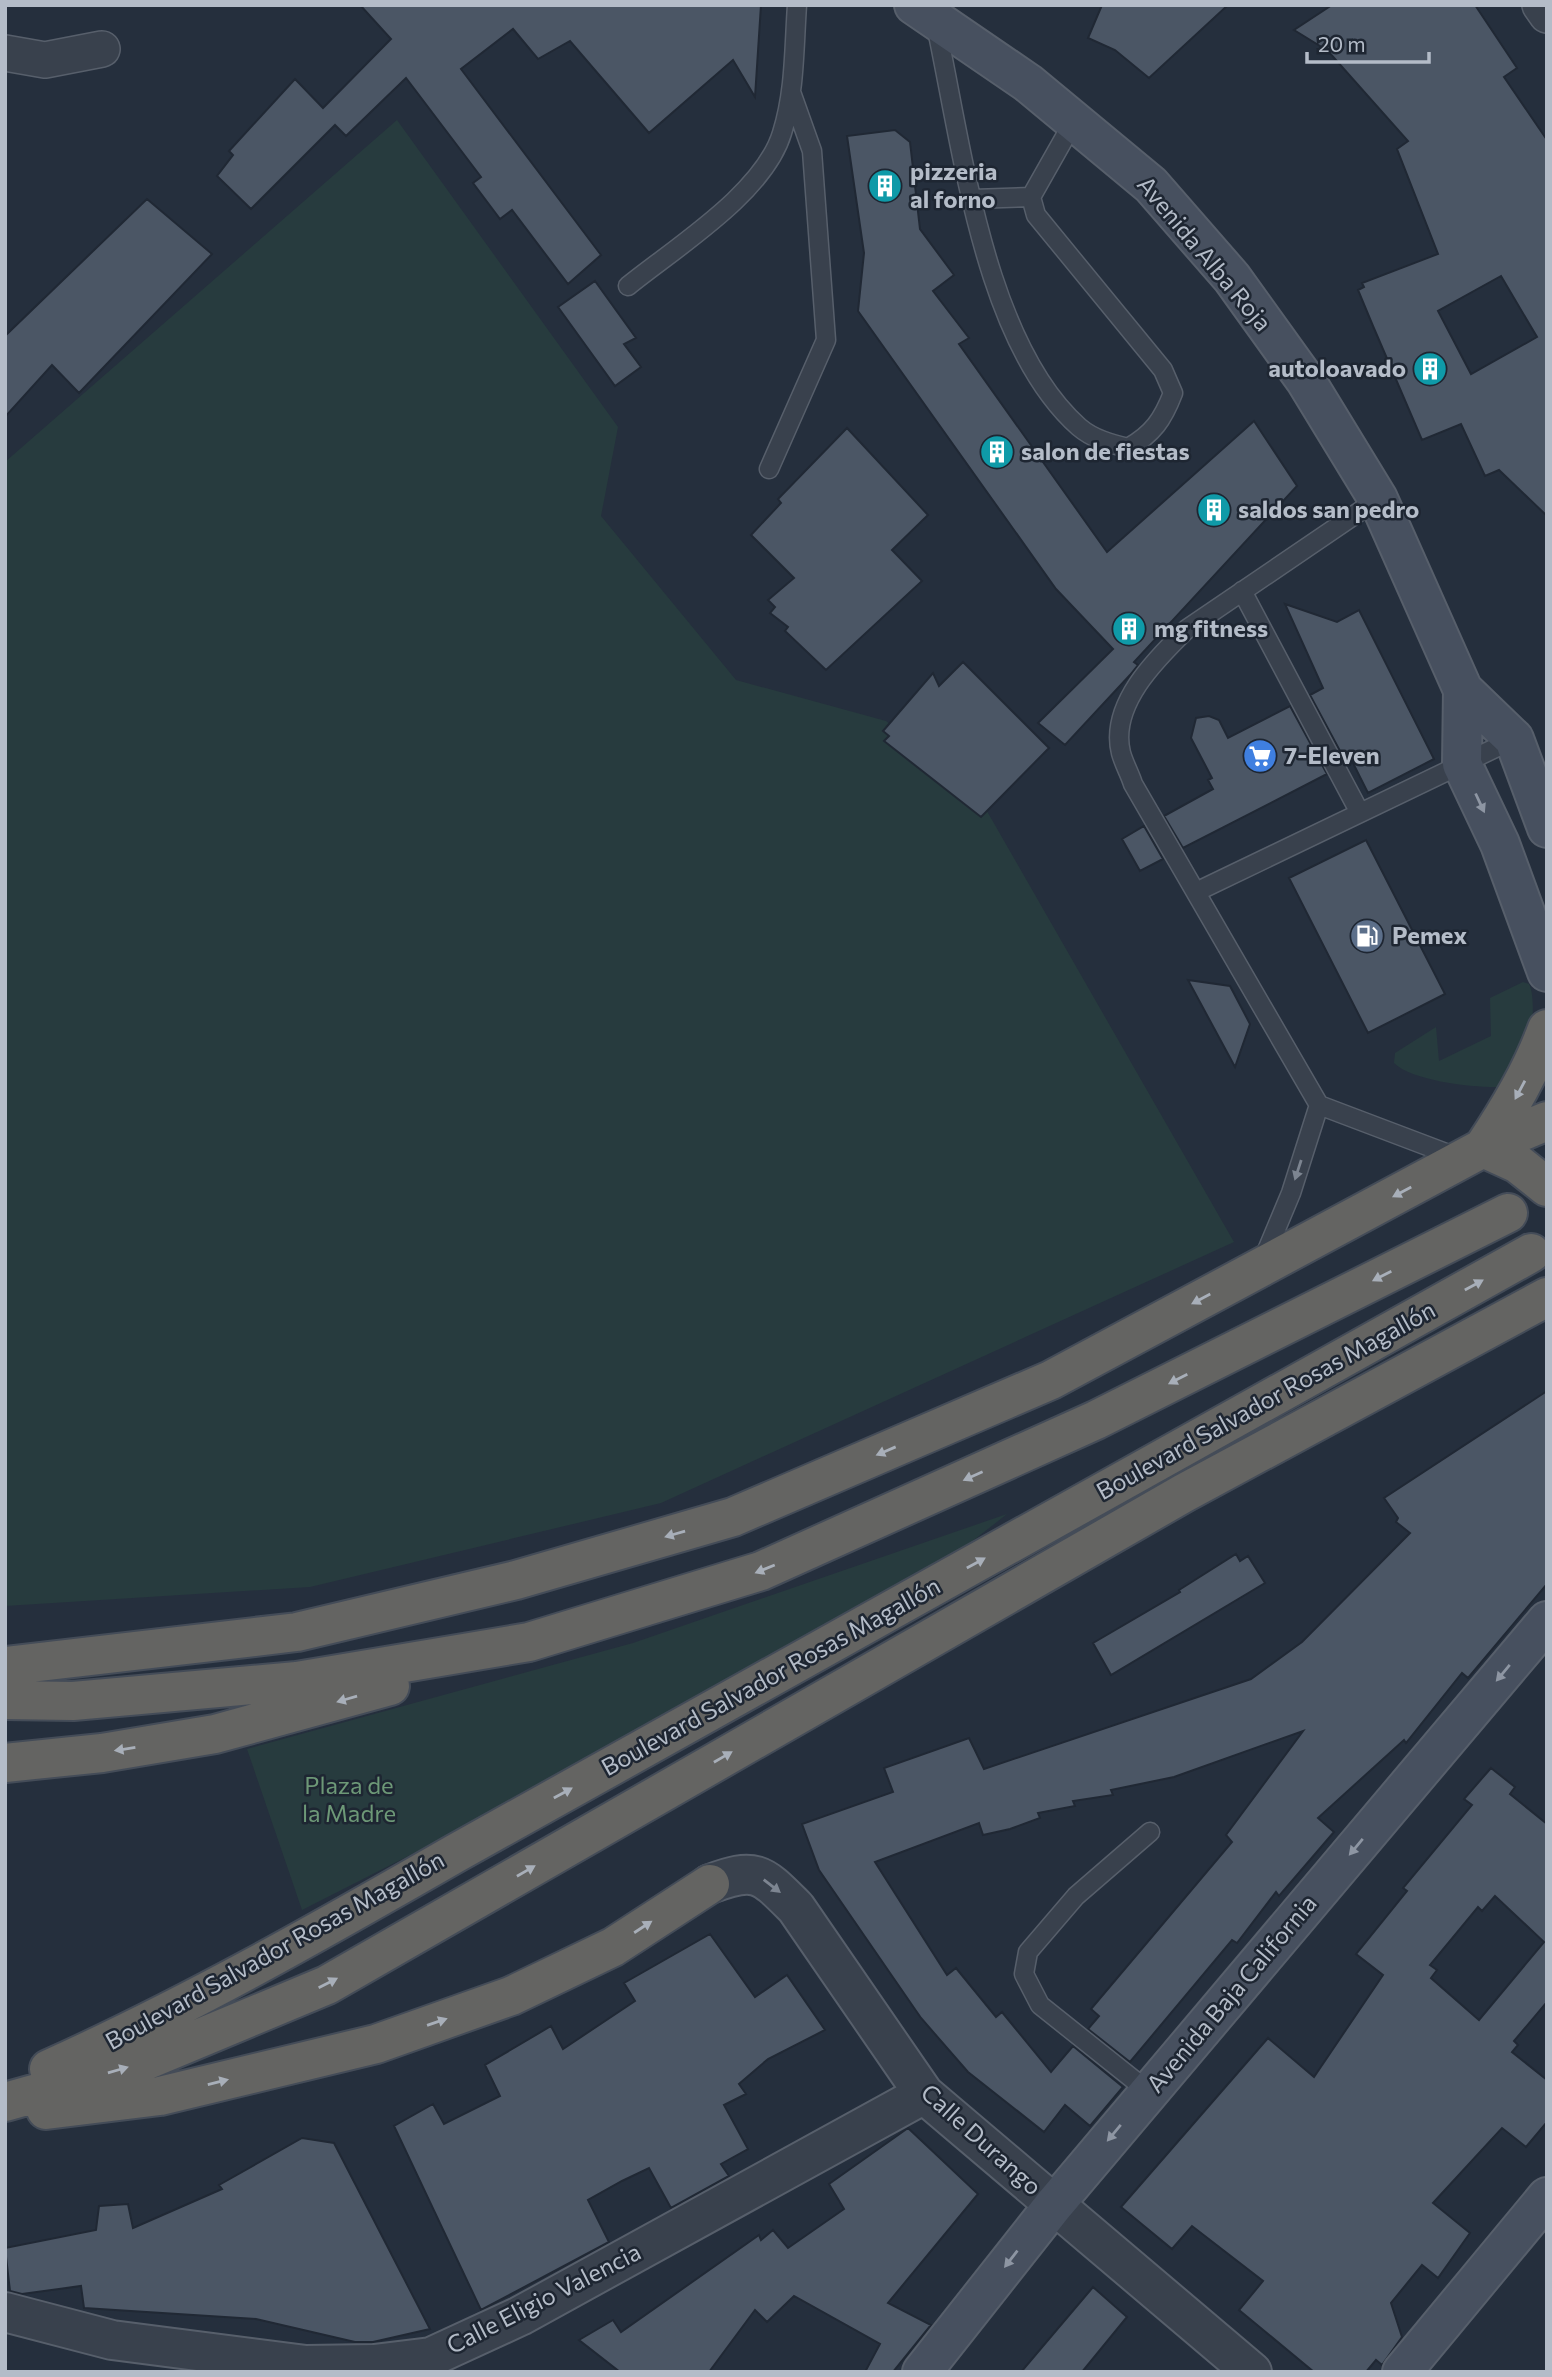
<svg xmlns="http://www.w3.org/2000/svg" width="1552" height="2377" font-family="Commissioner,sans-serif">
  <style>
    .green { fill: #273b3e }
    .building { fill: #4b5665; stroke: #202834; stroke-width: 2; fill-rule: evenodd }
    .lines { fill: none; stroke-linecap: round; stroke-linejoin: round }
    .service-casing { stroke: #575f6b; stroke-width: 21 }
    .minor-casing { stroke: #575f6b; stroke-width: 38 }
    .tertiary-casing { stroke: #575f6b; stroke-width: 42 }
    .secondary-casing { stroke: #575f6b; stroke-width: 42 }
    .trunk-casing { stroke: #444c58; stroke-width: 42 }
    .service { stroke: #39414d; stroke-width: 18 }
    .minor { stroke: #39414d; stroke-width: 35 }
    .tertiary { stroke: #39414d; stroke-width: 38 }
    .secondary { stroke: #47505f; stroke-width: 38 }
    .trunk { stroke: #646462; stroke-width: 38 }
    .oneway { fill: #8e96a3 }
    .oneway2 { fill: #a8afb9 }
    .oneway3 { fill: #7d8591 }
    .labels { text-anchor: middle; stroke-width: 5; stroke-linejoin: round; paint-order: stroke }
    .poi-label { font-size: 24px; font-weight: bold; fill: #b4bcc8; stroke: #1e2632; text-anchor: start }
    .street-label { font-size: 24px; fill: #b4bcc8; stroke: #1e2632 }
    .park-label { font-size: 24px; fill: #6d9877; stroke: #1e2632 }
  </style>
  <rect width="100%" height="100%" fill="#252f3d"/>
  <path class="green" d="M397,120L618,427L601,516L736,680L886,721L984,806L1234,1242L661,1503L310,1587L5,1606V462Z
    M1523,982L1529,984C1537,1000 1531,1045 1525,1063C1522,1071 1508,1080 1501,1087C1475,1088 1412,1081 1394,1063L1395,1053L1436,1027L1439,1061L1491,1036L1490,998Z
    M1007,1514L947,1561L605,1756L302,1910L247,1749L633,1643Z"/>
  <path class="building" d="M360,5H761L755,97L733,60L649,133L570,41L538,59L513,29L461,69L601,255L568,284L512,210L500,219L473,183L481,177L406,78L346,136L335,125L251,209L217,176L233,155L229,151L295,79L323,108L391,39Z
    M1102,5H1228L1149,78L1115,50L1088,38Z
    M1332,5H1475L1517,68L1504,77L1547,140V516L1499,470L1485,476L1461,424L1422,440L1373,326L1358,290L1364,287L1362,283L1438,254L1397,149L1408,141L1328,51L1294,30ZM1501,276L1537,337L1471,374L1438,311Z
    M895,130L910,142L920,229L954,275L933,291L969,338L959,344L1107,552L1254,421L1297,486L1134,662L1138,665L1130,675L1065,745L1038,723L1113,649L1056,589L858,311L864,253L847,136Z
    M147,199L212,254L79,393L52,365L5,417V336Z
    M595,281L636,338L624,344L641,367L615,386L558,307Z
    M847,428L928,515L892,550L922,581L826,670L785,631L788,627L770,613L775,607L768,600L794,578L751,535L781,503L778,499Z
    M1285,604L1337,622L1359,610L1434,759L1368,793L1352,761L1347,764L1310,695L1323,688Z
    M963,662L1049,748L981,817L884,741L889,736L883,731L933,673L939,686Z
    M1290,706L1327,774L1183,848L1164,816L1213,789L1208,780L1212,778L1191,738L1196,718L1209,716L1219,720L1228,738Z
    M1144,826L1163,859L1140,871L1122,839Z
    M1366,840L1445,994L1368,1033L1289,878Z
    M1188,980L1230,986L1250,1024L1235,1067Z
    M1547,1391V1584L1468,1678L1462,1673L1406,1743L1404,1740L1318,1818L1334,1832L1279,1896L1276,1892L1237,1943L1232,1940L1130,2062L1088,2029L1099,2016L1091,2009L1232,1842L1226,1835L1303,1731L1174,1777L1111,1790L1113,1795L1073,1801L1075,1806L1038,1813L1040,1818L1010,1829L983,1835L979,1823L875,1862L947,1975L956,1968L996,2017L1002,2012L1051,2072L1073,2046L1123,2087L1090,2126L1065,2105L1044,2132L968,2072L921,2018L819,1870L802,1824L893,1792L884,1768L969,1738L984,1769L1251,1679L1302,1642L1410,1533L1396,1522L1398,1518L1384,1498Z
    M1236,1554L1240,1561L1248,1556L1265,1583L1111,1675L1093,1643L1180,1592L1179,1590Z
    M1491,1768L1515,1787L1510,1794L1547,1824V2002L1514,2041L1518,2045L1512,2052L1547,2080V2122L1526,2147L1502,2128L1433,2203L1470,2233L1438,2278L1422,2265L1391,2303L1402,2337L1382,2365L1376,2360L1366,2372H1314L1239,2310L1263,2281L1192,2226L1172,2249L1121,2207L1268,2038L1314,2077L1383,1975L1356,1954L1407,1891L1403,1888L1472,1805L1464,1799ZM1495,1896L1544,1942L1479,2020L1431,1978L1437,1970L1430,1965L1478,1907L1482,1911Z
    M710,1934L755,1997L787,1975L825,2030L768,2059L739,2084L746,2094L724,2105L748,2149L721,2164L729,2176L671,2208L649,2168L622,2181L588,2200L609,2242L481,2310L394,2126L433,2104L444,2124L500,2096L485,2065L551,2026L563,2049L635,2001L624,1983Z
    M908,2128L978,2194L888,2303L931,2325L893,2372H865L880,2344L794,2296L767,2322L755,2310L709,2372H620L579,2340L613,2320L621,2332L759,2235L761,2240L773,2230L788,2248L844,2209L829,2184Z
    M302,2138L334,2143L430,2329L373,2342H355L256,2319L84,2308L81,2286L22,2294L10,2291L5,2248L96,2230L99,2206L128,2204L133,2228L222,2189L219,2185Z
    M1093,2287L1127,2317L1082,2372H1021Z"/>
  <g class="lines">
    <g class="service-casing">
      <path id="service" d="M936,25C962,145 984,343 1079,427C1093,439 1111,444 1128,448C1153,434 1163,419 1173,393L1163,370L1036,215L1031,197L1074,121
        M973,199L1031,197
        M628,286C676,247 764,193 782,133C795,92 794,48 797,5
        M769,469L826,340L812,151L791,92
        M1378,499L1187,629C1156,659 1109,705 1121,753C1124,764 1130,774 1133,784L1319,1105L1459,1158
        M1242,591L1360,813
        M1198,891L1514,739
        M1263,1260L1291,1193L1319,1105
        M1149,2092L1040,2005L1024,1974L1028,1952L1076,1896L1150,1832"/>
    </g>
    <g class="minor-casing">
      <path id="minor" d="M1540,5L1547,15
        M5,53L45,60L102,49"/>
    </g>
    <g class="tertiary-casing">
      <path id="tertiary" d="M710,1884C757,1866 762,1874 796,1908L924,2094L1252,2372
        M5,2312L112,2340L306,2365L374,2364L431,2357L520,2316L924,2094"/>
    </g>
    <g class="secondary-casing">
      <path id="secondary" d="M914,5L1028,83L1151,185L1232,278L1306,381L1378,499L1463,690L1514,739L1547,828
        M1463,690L1462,764L1500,844L1547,972
        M922,2372L1053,2206L1547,1621
        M1402,2372L1547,2197"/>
    </g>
    <g class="trunk-casing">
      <path id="trunk" d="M1483,1148C1509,1109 1531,1072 1547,1029
        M1483,1148L1518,1164L1547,1187
        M5,1666L297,1632L516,1580L733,1517L1051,1380L1483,1148L1547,1121
        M5,1700L73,1701L297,1681L529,1642L761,1571L1096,1420L1508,1213
        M5,1763L102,1753L215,1734L390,1686
        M49,2069C189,2006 322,1930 456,1853L1531,1253
        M5,2102L133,2066L327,1985L1184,1493L1547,1297
        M46,2110L160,2096L376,2044L511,1996L613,1947L710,1884"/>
    </g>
    <use href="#service" class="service"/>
    <use href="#minor" class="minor"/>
    <use href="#tertiary" class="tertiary"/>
    <use href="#secondary" class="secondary"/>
    <use href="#trunk" class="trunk"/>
  </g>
  <defs><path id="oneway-solid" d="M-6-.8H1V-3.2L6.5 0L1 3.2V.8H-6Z" transform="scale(1.75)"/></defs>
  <g class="oneway">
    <use href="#oneway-solid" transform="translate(1480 803) rotate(65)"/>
    <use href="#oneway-solid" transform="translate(1503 1673) rotate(130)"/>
    <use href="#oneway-solid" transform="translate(1356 1847) rotate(130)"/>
    <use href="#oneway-solid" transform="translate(1114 2133) rotate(130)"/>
    <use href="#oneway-solid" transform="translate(1011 2259) rotate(128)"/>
  </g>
  <g class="oneway2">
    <use href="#oneway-solid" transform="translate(1520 1090) rotate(118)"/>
    <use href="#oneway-solid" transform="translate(1402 1192) rotate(152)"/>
    <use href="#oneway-solid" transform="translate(1382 1276) rotate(153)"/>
    <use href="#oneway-solid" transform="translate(1474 1285) rotate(-29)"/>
    <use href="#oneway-solid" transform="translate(1201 1299) rotate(152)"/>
    <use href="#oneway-solid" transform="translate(1178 1379) rotate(153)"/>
    <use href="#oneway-solid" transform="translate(886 1451) rotate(157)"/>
    <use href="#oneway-solid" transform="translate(973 1476) rotate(156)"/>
    <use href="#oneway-solid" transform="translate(675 1534) rotate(164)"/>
    <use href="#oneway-solid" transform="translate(976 1563) rotate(-29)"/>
    <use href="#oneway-solid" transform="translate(765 1569) rotate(158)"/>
    <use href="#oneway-solid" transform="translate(347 1699) rotate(164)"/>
    <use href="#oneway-solid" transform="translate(125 1749) rotate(171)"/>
    <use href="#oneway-solid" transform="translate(723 1757) rotate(-30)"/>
    <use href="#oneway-solid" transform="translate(563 1793) rotate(-29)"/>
    <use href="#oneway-solid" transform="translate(526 1871) rotate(-30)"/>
    <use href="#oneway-solid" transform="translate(643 1927) rotate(-33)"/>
    <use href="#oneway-solid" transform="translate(328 1983) rotate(-27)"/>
    <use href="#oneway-solid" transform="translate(437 2022) rotate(-19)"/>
    <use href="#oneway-solid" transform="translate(118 2070) rotate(-16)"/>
    <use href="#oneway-solid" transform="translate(218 2082) rotate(-14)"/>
  </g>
  <g class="oneway3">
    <use href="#oneway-solid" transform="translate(1298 1170) rotate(108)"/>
    <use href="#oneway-solid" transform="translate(772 1886) rotate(38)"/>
  </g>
  <defs>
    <g id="building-disc" transform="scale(1.75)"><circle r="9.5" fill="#0f9aa8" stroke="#1e2632"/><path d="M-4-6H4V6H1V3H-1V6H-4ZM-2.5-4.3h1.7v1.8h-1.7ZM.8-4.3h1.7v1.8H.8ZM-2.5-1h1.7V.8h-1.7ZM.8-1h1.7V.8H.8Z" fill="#fff"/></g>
    <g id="supermarket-disc" transform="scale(1.75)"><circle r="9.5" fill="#3f7fe0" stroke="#1e2632"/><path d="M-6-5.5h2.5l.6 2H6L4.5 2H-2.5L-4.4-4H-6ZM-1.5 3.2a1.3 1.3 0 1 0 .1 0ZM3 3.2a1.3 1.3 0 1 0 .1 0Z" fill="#fff"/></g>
    <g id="fuel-disc" transform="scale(1.75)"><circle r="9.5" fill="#5c6f8a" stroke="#1e2632"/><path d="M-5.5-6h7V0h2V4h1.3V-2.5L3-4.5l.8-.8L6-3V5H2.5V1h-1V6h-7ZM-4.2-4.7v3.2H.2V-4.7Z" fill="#fff"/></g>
  </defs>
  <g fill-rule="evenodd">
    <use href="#building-disc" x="885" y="186"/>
    <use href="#building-disc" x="1430" y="369"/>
    <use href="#building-disc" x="997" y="452"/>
    <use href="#building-disc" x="1214" y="510"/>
    <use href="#building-disc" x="1129" y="629"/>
    <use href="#supermarket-disc" x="1260" y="756"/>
    <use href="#fuel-disc" x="1367" y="936"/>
  </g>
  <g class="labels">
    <g class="poi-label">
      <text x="910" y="180">pizzeria<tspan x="910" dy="28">al forno</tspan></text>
      <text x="1406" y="377" text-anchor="end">autoloavado</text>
      <text x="1021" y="460">salon de fiestas</text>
      <text x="1238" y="518">saldos san pedro</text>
      <text x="1154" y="637">mg fitness</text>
      <text x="1284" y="764">7-Eleven</text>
      <text x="1392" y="944">Pemex</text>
    </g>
    <g class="street-label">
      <text transform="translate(1204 254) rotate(50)" y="8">Avenida Alba Roja</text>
      <text transform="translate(1266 1401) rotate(-29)" y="8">Boulevard Salvador Rosas Magallón</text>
      <text transform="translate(771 1677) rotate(-29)" y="8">Boulevard Salvador Rosas Magallón</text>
      <text transform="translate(275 1951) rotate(-29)" y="8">Boulevard Salvador Rosas Magallón</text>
      <text transform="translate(1232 1994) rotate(-50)" y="8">Avenida Baja California</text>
      <text transform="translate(981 2140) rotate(42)" y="8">Calle Durango</text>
      <text transform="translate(544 2299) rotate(-27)" y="8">Calle Eligio Valencia</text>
    </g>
    <g class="park-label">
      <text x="349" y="1794">Plaza de<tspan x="349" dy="28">la Madre</tspan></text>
    </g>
  </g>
  <rect width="1552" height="2377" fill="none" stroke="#b4bcc8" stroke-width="14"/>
  <path d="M1307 52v10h122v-10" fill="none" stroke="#b4bcc8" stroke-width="3.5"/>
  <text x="1318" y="52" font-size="21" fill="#b4bcc8" stroke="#1e2632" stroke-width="5" paint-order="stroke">20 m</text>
</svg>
